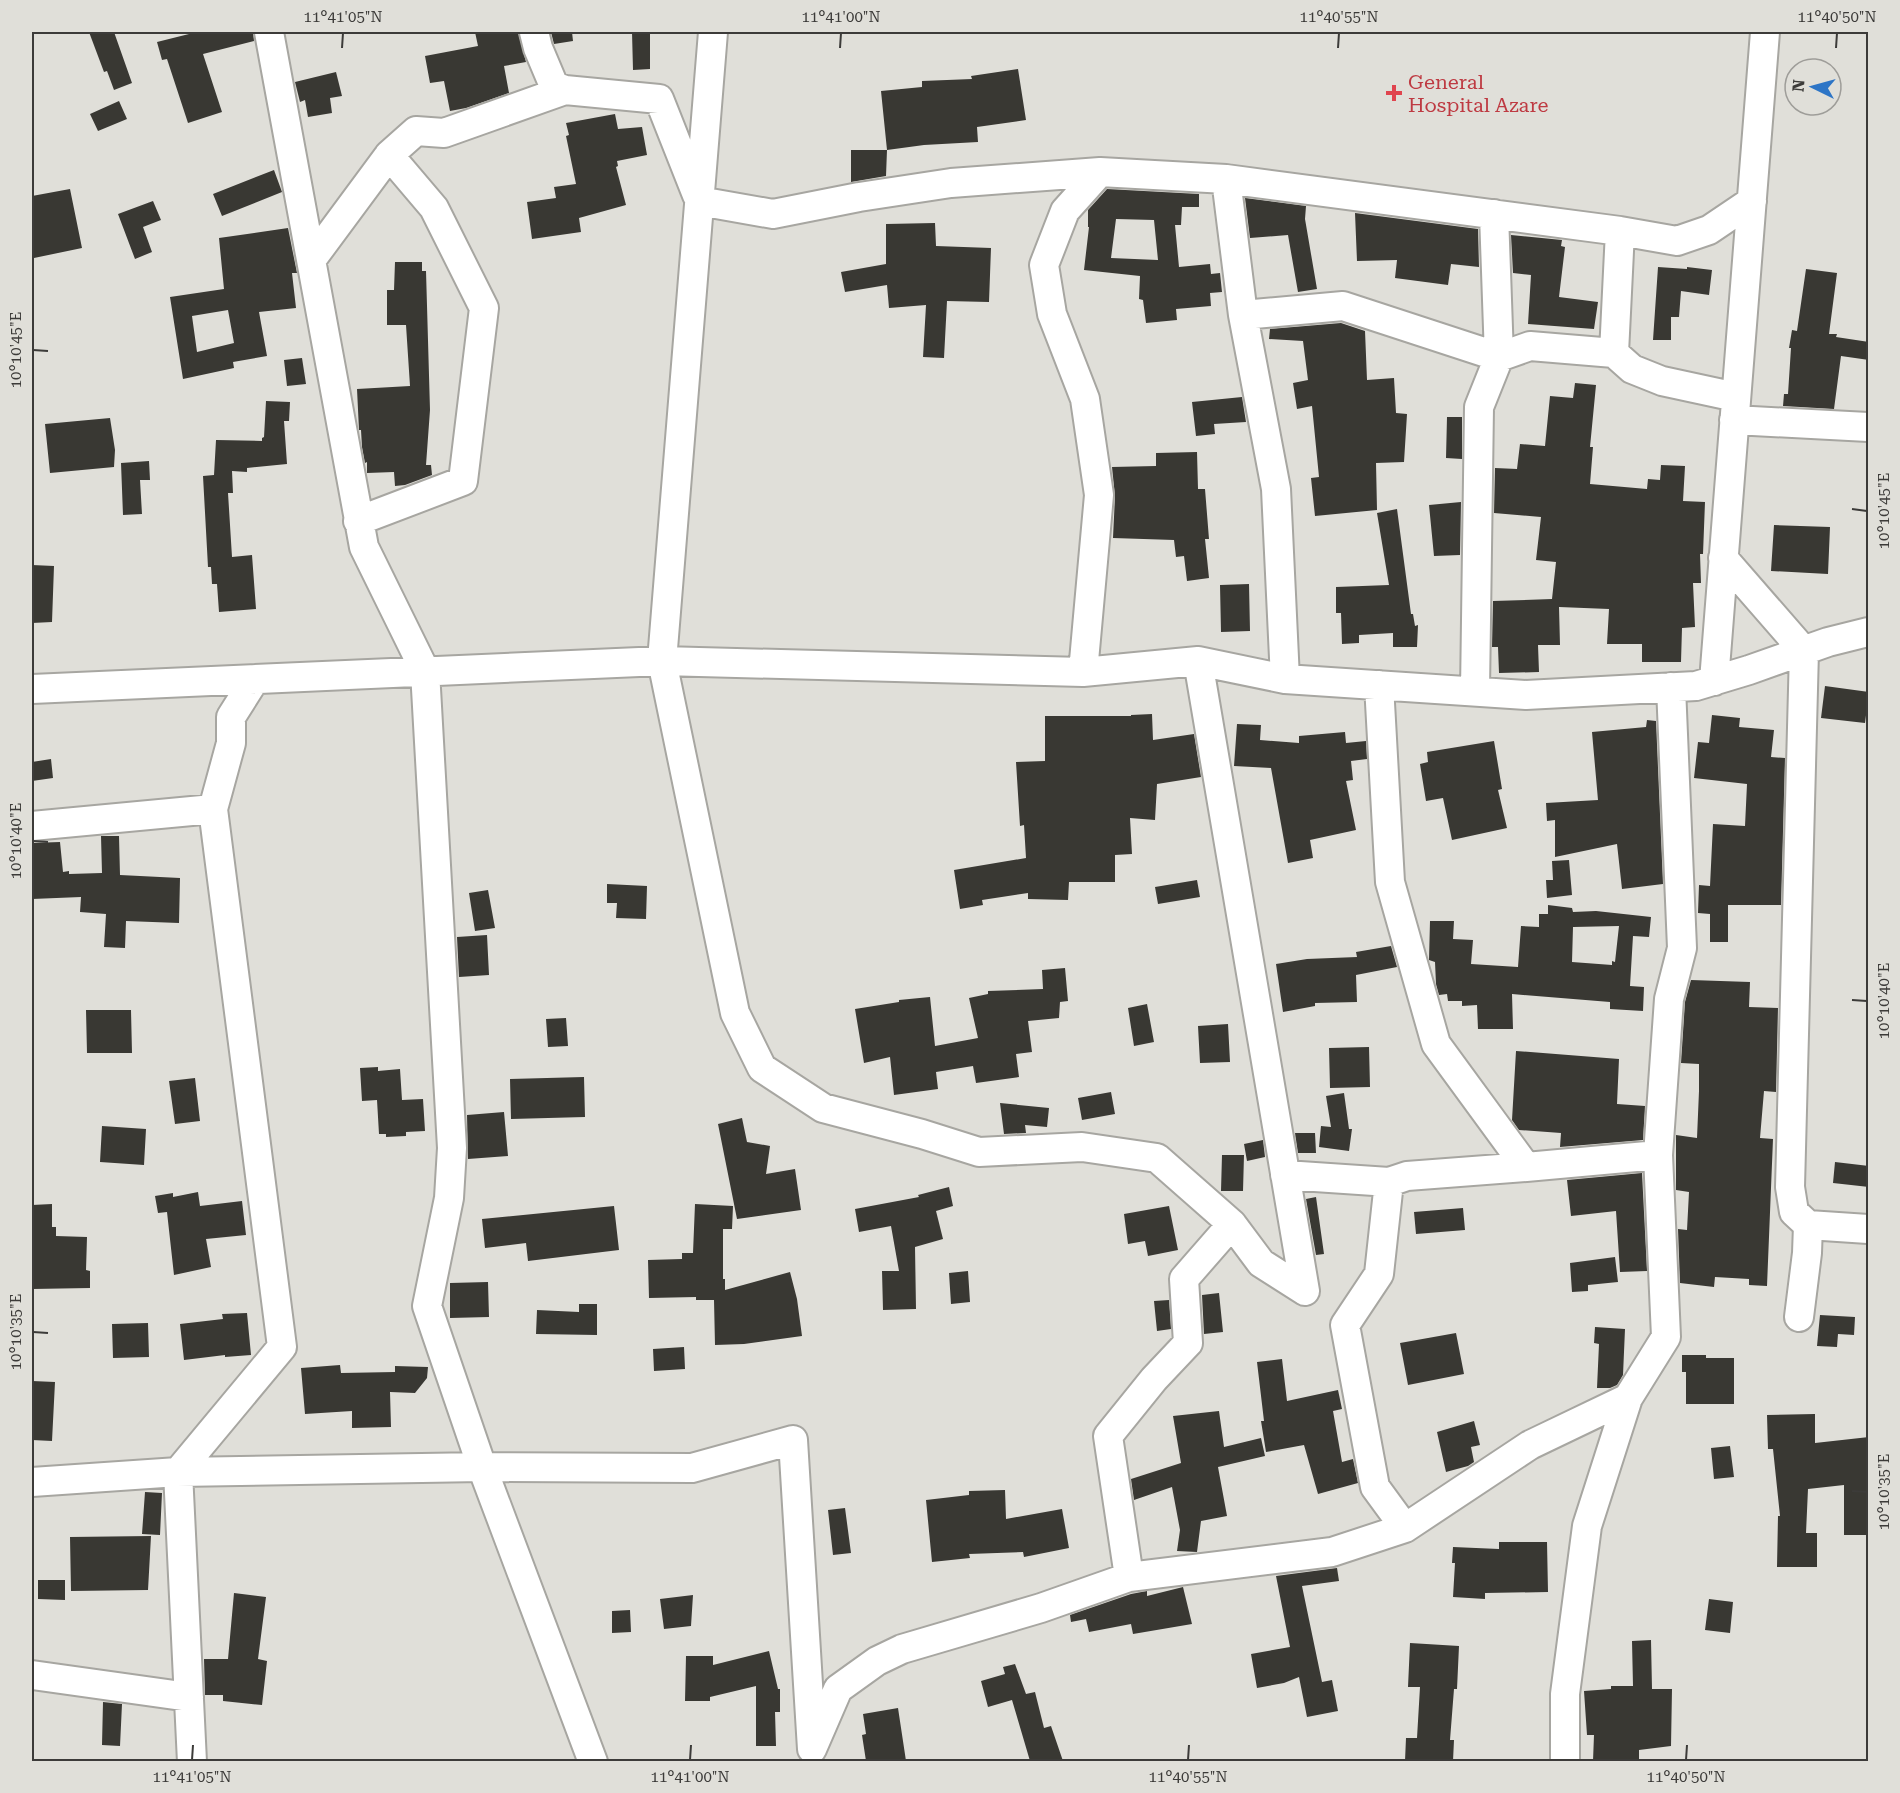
<svg xmlns="http://www.w3.org/2000/svg" width="1900" height="1793" font-family="'Roboto Serif',serif">
  <style>
    .building { fill: #393833; fill-rule: evenodd }
    .lines { fill: none; stroke-linecap: round; stroke-linejoin: round }
    .minor-casing { stroke: #a7a6a1; stroke-width: 32 }
    .minor { stroke: #fff; stroke-width: 28 }
    .ticks { fill: none; stroke: #3c3b39; stroke-width: 2 }
    .health-dot { fill: #e0444e; stroke: #e0dfd9; stroke-width: 2 }
    .labels { text-anchor: middle; stroke-width: 6; stroke-linejoin: round; paint-order: stroke }
    .health-label { font-size: 20px; fill: #be3a42; stroke: #e0dfd9; text-anchor: start }
    .neatline { fill: none; stroke: #3c3b39; stroke-width: 2 }
    .ticks-label { font-size: 15px; text-anchor: middle; fill: #3c3b39 }
  </style>
  <rect width="100%" height="100%" fill="#e0dfd9"/>
  <path class="building" d="M89,32H114L132,83L114,90L107,71L104,72Z
    M197,32H253L254,41L203,54L222,112L188,123L167,59L162,60L157,42Z
    M475,32H518L526,62L504,66L509,93L466,108L450,111L444,81L430,83L425,56L478,46Z
    M551,32H572L573,41L554,44Z
    M632,32H650V69L633,70Z
    M1018,69L1026,120L977,127L978,142L924,145L887,150L881,91L922,87V81L972,79L971,76Z
    M336,72L342,96L330,98L332,113L308,117L305,100L300,102L295,82Z
    M119,101L127,119L98,131L90,114Z
    M615,114L618,129L642,127L647,155L617,161L618,166L616,167L626,205L579,218L581,232L532,239L527,202L556,198L554,187L576,184L566,136L569,135L566,123Z
    M851,150H887L886,176L851,182Z
    M274,170L282,192L222,216L213,194Z
    M70,189L82,248L34,258L32,247V196Z
    M1107,189L1199,194V207H1182L1181,225H1175L1179,267L1210,264L1211,274L1220,273L1222,292L1210,293L1211,306L1176,309L1177,320L1146,323L1143,300L1139,299L1140,276L1084,270L1089,227H1088V210ZM1116,219L1154,220L1158,260L1111,258Z
    M1245,198L1306,206L1305,219L1317,289L1298,292L1288,235L1250,238Z
    M153,201L161,220L143,227L152,252L135,259L118,214Z
    M1355,213L1478,229L1479,267L1451,264L1448,285L1395,278L1397,260L1357,261Z
    M935,223L936,246L991,248L989,302L947,301L944,358L923,357L926,305L889,308L887,285L845,292L841,272L886,264V224Z
    M288,228L297,273H292L296,308L259,312L267,356L233,362L234,368L183,379L170,297L224,289L219,238ZM228,310L234,343L197,352L192,316Z
    M1511,235L1562,240L1561,246L1565,247L1559,297L1598,302L1594,329L1528,324L1531,275L1513,273Z
    M395,262H422V271H426L430,410L426,465H431L432,475L405,485L395,486L394,472L367,473V462L365,463L362,447L361,430H359L357,389L410,386L406,325H387V290H394Z
    M1658,267L1687,269V267L1712,270L1709,295L1681,291L1679,317H1671V340H1653Z
    M1806,269L1837,273L1829,334H1837L1836,337L1869,342V360L1841,356L1834,409L1783,406L1784,394H1788L1791,348H1789L1792,330L1797,331Z
    M1341,323L1365,331L1367,380L1394,378L1396,413L1407,414L1404,462L1376,463L1377,510L1315,516L1311,478L1319,477L1312,406L1297,409L1293,383L1308,380L1303,341L1269,339L1270,329Z
    M302,358L306,384L287,386L284,360Z
    M1575,383L1596,385L1590,447H1593L1590,484L1647,489L1648,479L1660,480L1661,465L1685,466L1683,501L1705,502L1703,554H1700L1701,583H1693L1695,627L1682,628L1681,662H1642V644H1607L1609,609L1559,607L1560,645H1538L1539,672L1499,673L1498,647H1492L1493,601L1552,599L1556,562L1536,560L1541,517L1494,513L1495,468L1517,469L1520,444L1545,446L1550,396L1573,398Z
    M1242,397L1246,422L1214,424L1215,434L1196,436L1192,402Z
    M266,401L290,402L289,421H284L287,464L247,468V472L232,471L233,493H228L232,557L252,555L256,609L219,612L217,584H212L211,567H208L203,476L214,475L216,440L262,441V438L264,437Z
    M1447,417H1462V459L1446,458Z
    M110,418L115,450L114,467L50,473L45,424Z
    M1197,452L1198,489H1205L1209,539H1205L1209,578L1187,581L1184,556L1176,557L1174,540L1113,538L1115,496L1112,467L1156,466V453Z
    M149,461L150,480H140L142,514L123,515L121,463Z
    M1461,502L1460,555L1434,556L1429,505Z
    M1397,509L1411,614H1413L1415,626L1418,625L1417,647H1393V633L1359,635V643L1342,644L1341,613H1336V587L1389,585L1377,513Z
    M1774,525L1830,527L1828,574L1771,571Z
    M32,565L54,566L52,622L32,623Z
    M1249,584L1250,631L1221,632L1220,585Z
    M1825,686L1869,692L1865,723L1821,718Z
    M1152,714L1153,740L1194,734L1201,777L1157,784L1155,820L1130,818L1132,854L1115,855V882H1069L1068,900L1028,899V893L982,900L983,905L960,909L954,870L1026,858L1024,825L1020,826L1016,762L1045,761V716H1131V715Z
    M1712,715L1740,718L1739,727L1774,730L1771,757L1785,758L1781,905H1728V942H1710V914L1698,913L1699,885L1710,886L1713,824L1745,826L1747,784L1694,778L1698,742L1709,743Z
    M1647,720L1656,721L1663,884L1622,889L1617,844L1555,857V820L1547,821L1546,803L1598,800L1592,732L1646,727Z
    M1237,724L1261,725L1260,740L1299,743V736L1345,732L1346,743L1366,741L1367,759L1351,761L1353,780L1346,781L1356,830L1310,840L1313,858L1288,863L1271,768L1234,766Z
    M1494,741L1502,789L1498,790L1507,828L1452,840L1443,798L1426,801L1420,764L1428,762L1427,752Z
    M51,759L53,778L32,781V762Z
    M101,836H119L120,875L180,878L179,923L126,921L125,948L104,947L106,914L80,912L81,897L32,899V843L60,842L63,872L69,871V874L102,873Z
    M1569,860L1572,895L1547,898L1546,880H1553L1552,861Z
    M1197,880L1200,897L1158,904L1155,887Z
    M607,884L647,886L646,919L616,918L617,903H607Z
    M488,890L495,928L475,931L469,893Z
    M1548,905L1572,908L1573,912L1596,911L1651,917L1649,937L1633,936L1630,986L1644,987L1643,1011L1610,1009V1002L1512,994L1513,1029H1478L1477,1005L1462,1006V1001H1448L1447,994L1439,995L1436,984L1435,962L1429,960L1430,921H1454L1453,939L1473,940L1471,964L1518,967L1521,926L1539,927V914H1548ZM1619,926L1615,962L1612,961V965L1572,962L1573,927Z
    M487,935L489,975L459,977L457,937Z
    M1391,946L1397,967L1356,975L1357,1002L1315,1003V1006L1283,1012L1276,964L1307,959L1357,957L1356,952Z
    M1065,968L1068,1001L1060,1002L1059,1018L1028,1021L1032,1052L1016,1054L1019,1077L976,1083L973,1066L936,1072L938,1089L894,1095L890,1057L864,1063L855,1009L899,1002V1000L930,997L935,1046L978,1038L969,998L988,994V991L1043,989L1042,970Z
    M1691,980L1750,982L1749,1007L1778,1008L1776,1092L1764,1091L1760,1138L1773,1139L1767,1286L1749,1285V1279L1715,1277L1714,1287L1680,1283L1678,1229L1687,1230L1689,1192L1676,1190V1135L1697,1138L1699,1091V1064L1681,1063L1685,1002Z
    M1147,1004L1154,1042L1134,1046L1128,1008Z
    M86,1010H131L132,1053H87Z
    M566,1018L568,1046L548,1047L546,1019Z
    M1228,1024L1230,1062L1200,1063L1198,1026Z
    M1369,1047L1370,1087L1330,1088L1329,1048Z
    M1516,1051L1619,1059L1617,1104L1645,1106L1643,1140L1560,1147L1561,1133L1519,1130L1512,1120Z
    M378,1067V1071L400,1069L402,1100L423,1099L425,1131L406,1132V1136L386,1137V1134H379L377,1100L362,1101L360,1068Z
    M584,1077L585,1117L511,1119L510,1079Z
    M195,1078L200,1121L175,1124L169,1081Z
    M1111,1092L1115,1114L1082,1120L1078,1098Z
    M1344,1093L1349,1129H1352L1349,1151L1319,1147L1321,1126L1331,1127L1326,1096Z
    M1000,1103L1049,1108L1047,1127L1025,1125L1026,1133L1004,1134Z
    M504,1112L508,1156L468,1159L467,1115Z
    M742,1118L747,1142L770,1146L766,1174L795,1169L801,1210L737,1219L718,1124Z
    M102,1126L146,1129L144,1165L100,1162Z
    M1295,1133H1315L1316,1153H1298Z
    M1263,1140L1265,1157L1247,1161L1244,1144Z
    M1222,1155H1244L1243,1191H1221Z
    M1835,1162L1869,1166V1187L1833,1183Z
    M1642,1173L1647,1271L1620,1272L1616,1211L1571,1216L1567,1180Z
    M949,1187L953,1206L936,1211L943,1239L915,1247L916,1309L883,1310L882,1271H899L891,1226L859,1232L855,1209L919,1197L918,1195Z
    M198,1192L200,1206L242,1201L246,1235L206,1239L211,1267L174,1275L167,1212L158,1213L155,1196L173,1193V1197Z
    M1316,1197L1324,1254L1316,1255L1306,1199Z
    M52,1204V1227H56V1236L87,1237L86,1270L90,1271V1288L32,1289V1205Z
    M695,1204L733,1206L732,1229H723V1279H725V1290L790,1272L797,1299L802,1336L744,1344L715,1345L714,1300H696V1297L649,1298L648,1260L682,1259V1253H693Z
    M614,1206L619,1250L528,1261L526,1243L485,1248L482,1219Z
    M1169,1206L1178,1250L1148,1256L1145,1241L1128,1244L1124,1214Z
    M1463,1208L1465,1230L1416,1234L1414,1212Z
    M1615,1257L1618,1282L1588,1285V1291L1572,1292L1570,1263Z
    M968,1271L970,1302L951,1304L949,1273Z
    M488,1282L489,1317L450,1318V1283Z
    M1219,1293L1223,1332L1204,1334L1202,1295Z
    M1169,1300L1171,1329L1157,1331L1154,1301Z
    M579,1304H597V1335L536,1334L537,1310L579,1312Z
    M247,1313L251,1355L225,1357V1355L184,1360L180,1324L223,1319L222,1314Z
    M1820,1315L1855,1317L1854,1335L1838,1334L1837,1347L1817,1346Z
    M148,1323L149,1357L113,1358L112,1324Z
    M1595,1327L1625,1329L1623,1375L1617,1385L1610,1388H1597L1599,1344L1594,1343Z
    M1456,1333L1464,1374L1408,1385L1400,1343Z
    M684,1347L685,1369L654,1371L653,1349Z
    M1682,1355H1706V1358H1734V1404H1686V1372H1682Z
    M1282,1359L1287,1401L1338,1390L1342,1409L1333,1411L1342,1462L1353,1459L1358,1483L1318,1494L1304,1445L1266,1452L1261,1421H1264L1257,1362Z
    M340,1365L341,1373L395,1372V1366L428,1367L427,1378L415,1393L390,1392L391,1427L352,1428V1411L305,1414L301,1368Z
    M32,1381L55,1382L52,1441L32,1440Z
    M1219,1411L1224,1447L1261,1438L1265,1456L1218,1467L1227,1516L1201,1521L1197,1552L1177,1551L1180,1530L1172,1487L1134,1500L1131,1479L1181,1463L1173,1416Z
    M1815,1414V1443L1869,1437V1535H1844V1485L1808,1489L1806,1533H1817V1567H1777L1778,1516H1780L1773,1449H1768L1767,1415Z
    M1474,1421L1480,1445L1471,1447L1474,1462L1468,1466L1446,1472L1437,1432Z
    M1730,1446L1734,1477L1714,1479L1711,1448Z
    M1005,1490L1006,1519L1062,1509L1069,1548L1024,1557L1023,1552L969,1554L970,1558L932,1562L926,1500L969,1495V1491Z
    M145,1492L162,1493L160,1535L142,1534Z
    M845,1508L851,1553L833,1555L828,1510Z
    M151,1536L148,1590L71,1591L70,1537Z
    M1499,1542H1547L1548,1592L1485,1593V1599L1453,1597L1455,1563H1452L1453,1547L1499,1549Z
    M1337,1568L1339,1581L1302,1586L1322,1682L1332,1680L1338,1711L1307,1717L1299,1677L1284,1683L1257,1688L1251,1654L1290,1647L1276,1576Z
    M38,1580H65V1600L38,1599Z
    M1183,1587L1192,1624L1133,1634L1131,1624L1089,1632L1086,1619L1071,1622L1070,1615L1131,1594L1147,1591V1596Z
    M234,1593L266,1597L258,1659L267,1661L262,1705L223,1701V1695H205L204,1659H228Z
    M693,1595L691,1626L664,1629L660,1599Z
    M1709,1599L1733,1602L1730,1633L1705,1630Z
    M630,1610L631,1632L612,1633V1611Z
    M1651,1640L1652,1689H1672L1671,1746L1639,1750V1761H1593L1594,1735H1587L1584,1691L1611,1689V1686H1633L1632,1641Z
    M1410,1643L1459,1646L1457,1689H1454L1450,1740H1454L1453,1761H1405L1406,1738H1417L1420,1687H1408Z
    M769,1651L778,1689H780V1712H775L776,1746H756V1686L710,1697V1701H685L686,1656H713V1665Z
    M1015,1664L1026,1694L1035,1692L1044,1728L1051,1726L1063,1761H1030L1012,1700L988,1707L981,1681L1005,1674L1003,1667Z
    M103,1702L122,1704L120,1746L102,1745Z
    M898,1708L906,1761H866L862,1735L866,1734L863,1714Z"/>
  <g class="lines">
    <g class="minor-casing">
      <path id="minor" d="M269,32L364,547L425,671L452,1148L449,1198L427,1306L482,1467L593,1762
        M534,32L538,48L554,86L565,90L659,99L697,195
        M713,32L662,661L735,1013L762,1068L823,1108L922,1134L979,1152L1082,1147L1157,1158L1232,1224L1261,1263L1305,1291
        M389,155L416,131L444,133L565,90
        M1226,179L1243,315L1276,489L1285,679
        M699,201L773,214L859,197L951,183L1100,172L1226,179L1620,231L1677,241L1709,230L1752,201
        M312,259L389,155L434,208L484,308L463,481L358,521
        M1243,315L1343,306L1499,357L1494,214
        M1614,353L1620,231
        M1734,420L1868,427
        M1723,558L1804,651L1790,1187L1794,1212L1808,1225L1868,1229
        M1198,661L1305,1291
        M1083,672L1099,495L1085,399L1052,314L1044,265L1065,211L1100,172
        M1714,681L1765,32
        M1379,685L1390,882L1436,1044L1526,1167L1658,1155
        M32,689L662,661L1083,672L1198,661L1285,679L1526,695L1696,686L1749,670L1828,642L1868,632
        M1475,691L1479,407L1499,357L1530,346L1614,353L1632,369L1662,381L1736,397
        M32,826L213,809
        M1285,1175L1389,1182L1407,1176L1526,1167
        M1389,1182L1379,1274L1345,1325L1375,1487L1405,1528
        M1799,1317L1807,1253L1808,1225
        M32,1482L178,1472L482,1467L692,1468L793,1440L812,1749L838,1689L877,1661L902,1649L1041,1608L1129,1577L1108,1436L1154,1379L1188,1343L1184,1279L1232,1224
        M1129,1577L1332,1552L1405,1528L1530,1445L1628,1398
        M32,1675L189,1697
        M192,1762L178,1472L282,1347L213,809L231,743V717L255,679
        M1565,1762V1694L1587,1526L1628,1398L1666,1337L1658,1155L1669,999L1682,948L1671,687"/>
    </g>
    <use href="#minor" class="minor"/>
  </g>
  <path class="ticks" d="M342,48L343,33M840,48L841,33M1338,48L1339,33M1836,48L1837,33M33,350L48,351M1852,509L1867,511M33,841L48,842M1852,1000L1867,1001M33,1332L48,1333M1852,1491L1867,1492M192,1760L193,1745M690,1760L691,1745M1188,1760L1189,1745M1686,1760L1687,1745"/>
  <path class="health-dot" d="M1391 84h6v6h6v6h-6v6h-6v-6h-6v-6h6z"/>
  <g class="labels">
    <g class="health-label">
      <text x="1408" y="89">General<tspan x="1408" dy="23">Hospital Azare</tspan></text>
    </g>
  </g>
  <rect width="1900" height="1793" fill="none" stroke="#e0dfd9" stroke-width="66"/>
  <g transform="translate(1813 87) rotate(275)"><circle r="28" fill="#e0dfd9" stroke="#9e9d99" stroke-width="1.5"/>
  <path d="M0-4.5L10 22L0 15L-10 22Z" fill="#2d75c6"/>
  <text y="-9" font-size="16" font-weight="bold" text-anchor="middle" fill="#3c3b39">N</text>
  </g>
  <rect x="33" y="33" width="1834" height="1727" class="neatline"/>
  <g class="ticks-label">
    <text x="343" y="22">11°41'05"N</text>
    <text x="841" y="22">11°41'00"N</text>
    <text x="1339" y="22">11°40'55"N</text>
    <text x="1837" y="22">11°40'50"N</text>
    <text transform="translate(16 350) rotate(-90)" y="5">10°10'45"E</text>
    <text transform="translate(1884 511) rotate(-90)" y="5">10°10'45"E</text>
    <text transform="translate(16 841) rotate(-90)" y="5">10°10'40"E</text>
    <text transform="translate(1884 1001) rotate(-90)" y="5">10°10'40"E</text>
    <text transform="translate(16 1332) rotate(-90)" y="5">10°10'35"E</text>
    <text transform="translate(1884 1492) rotate(-90)" y="5">10°10'35"E</text>
    <text x="192" y="1782">11°41'05"N</text>
    <text x="690" y="1782">11°41'00"N</text>
    <text x="1188" y="1782">11°40'55"N</text>
    <text x="1686" y="1782">11°40'50"N</text>
  </g>
</svg>
